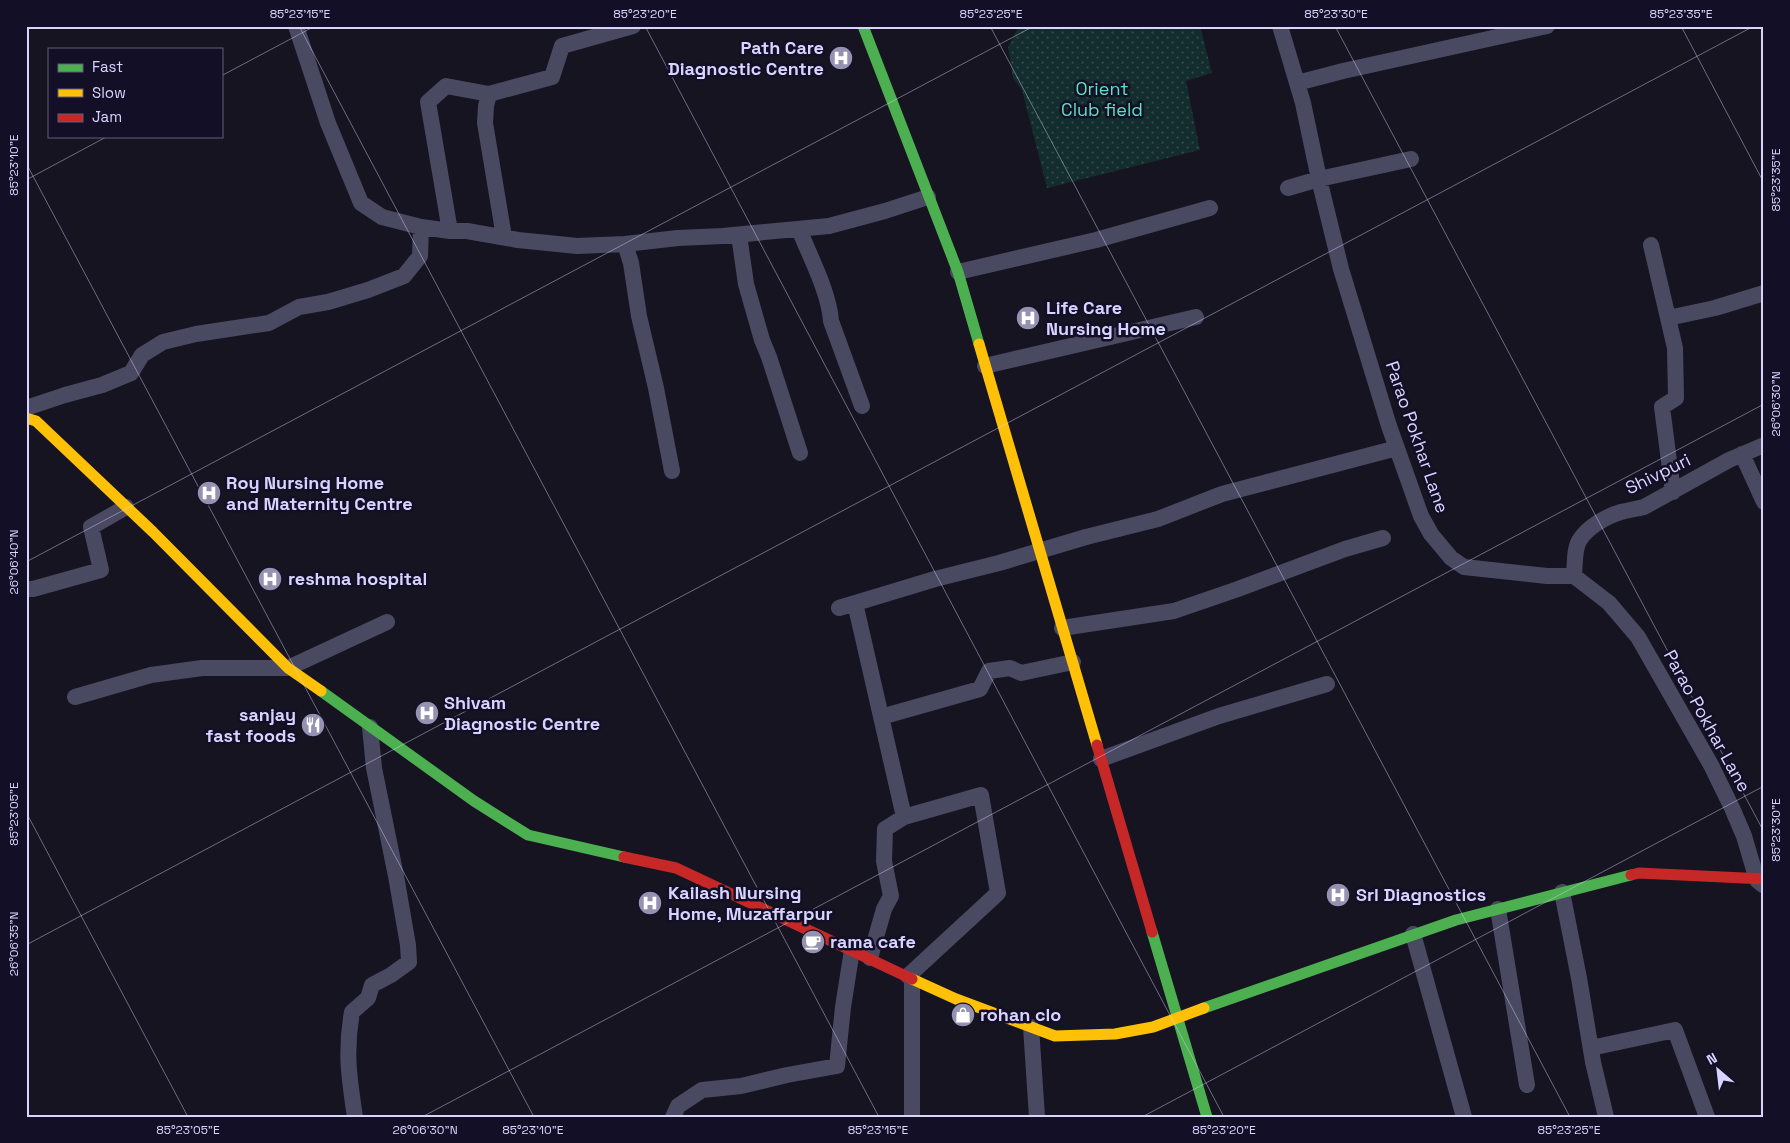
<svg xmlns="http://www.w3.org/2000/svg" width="1790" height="1143" font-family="'Space Grotesk',sans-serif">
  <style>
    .park { fill: url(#park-dots) }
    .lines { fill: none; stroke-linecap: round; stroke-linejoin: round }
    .street { stroke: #4a4962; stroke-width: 16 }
    .fast { stroke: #4caf50; stroke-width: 11 }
    .slow { stroke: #ffc107; stroke-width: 11 }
    .jam { stroke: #c62828; stroke-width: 11 }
    .ticks { fill: none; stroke: #d9d4ff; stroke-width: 1; stroke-opacity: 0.45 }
    .labels { text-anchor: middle; stroke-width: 5; stroke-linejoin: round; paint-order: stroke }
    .poi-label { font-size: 18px; font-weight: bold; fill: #d9d4ff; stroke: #130f26; text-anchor: start }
    .park-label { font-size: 18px; fill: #5fe0c0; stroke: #130f26 }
    .street-label { font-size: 18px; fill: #d9d4ff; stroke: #130f26 }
    .neatline { fill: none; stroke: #d9d4ff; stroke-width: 2 }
    .ticks-label { font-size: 12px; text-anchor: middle; fill: #d9d4ff }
  </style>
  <defs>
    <pattern id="park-dots" width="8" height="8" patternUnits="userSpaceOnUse" patternTransform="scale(1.25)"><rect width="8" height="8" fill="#132c2d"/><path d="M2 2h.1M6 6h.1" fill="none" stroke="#354a4c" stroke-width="1.8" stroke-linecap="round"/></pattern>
  </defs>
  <rect width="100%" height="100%" fill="#161421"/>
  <path class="park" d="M1019,26H1200L1212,73L1186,81L1200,150L1047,188L1022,90L1013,78L1008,47Z"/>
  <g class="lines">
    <path class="street" d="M296,26L328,123L361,203L382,217L421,227L450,231H467L518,240L577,246L625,244L678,238L723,236L829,226L885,211L928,197
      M1280,26L1303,103L1319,179L1341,269L1389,426L1421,516L1431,534L1451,558L1464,567L1547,576H1574L1609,603L1638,637L1711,765L1732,808L1744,836L1757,880L1763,885
      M1297,83L1343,71L1547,26
      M1288,188L1319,179L1411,159
      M799,229C810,257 829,292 831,321L862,406
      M450,231L428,102L446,86L489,94
      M739,235L746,284L762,340L769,357L800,453
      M504,237L485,123L486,106L489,94L552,77L562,46L633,26
      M625,244L631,263L639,316L656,388L672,471
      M1651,245L1675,348L1676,398L1662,407L1673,492
      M958,272L1096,240L1210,208
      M1668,318L1715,308L1764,293
      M985,366L1196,317
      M26,408L65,395L102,385L131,373L142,355L163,342L196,334L269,323L299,307L328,302L368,290L404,276L420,256L421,227
      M1742,454L1764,502
      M1574,576C1575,565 1574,550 1579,541C1587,527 1607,516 1621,512C1629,510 1636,509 1644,507L1729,460L1764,445
      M26,589H33L101,570L91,527L126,507
      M855,603L904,817L885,829L884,861L891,896L884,909L870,958
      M839,608L935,579L999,563L1086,537L1158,519L1222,494L1397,448
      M1062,628L1174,611L1238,589L1345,549L1383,538
      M75,697L151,675L202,668H288L387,622
      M881,717L980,689L989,671L1010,668L1021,673L1073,662
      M1101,759L1219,716L1327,684
      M904,817L981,795L998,893L908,976
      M1562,892L1579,978L1593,1062L1606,1117
      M1498,909L1527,1085
      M1413,934L1464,1117
      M1031,1027L1037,1117
      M1591,1048L1675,1030L1707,1117
      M355,1117C349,1077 345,1052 352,1012L368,998L372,985L391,975L409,962L408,945L396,876L374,768L370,727
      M673,1117L678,1106L702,1090L741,1086L787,1075L837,1066L843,1007L852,950
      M912,1117V978"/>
    <path class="fast" d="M863,26L958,272L979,344
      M321,691L474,801L528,835L624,857
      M1152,932L1207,1117
      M1204,1008L1456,920L1631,875"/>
    <path class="slow" d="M979,344L1097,745
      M26,418L36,421L153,532L288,668L321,691
      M912,979L956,999L1055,1036L1115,1034L1153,1027L1204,1008"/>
    <path class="jam" d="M1097,745L1152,932
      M624,857L676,868L912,979
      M1631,875L1639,873L1764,879"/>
  </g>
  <path class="ticks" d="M299,26L879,1117M645,26L1224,1117M990,26L1570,1117M1335,26L1764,832M1681,26L1764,183M221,76L315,26M26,163L534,1117M26,180L108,136M26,562L1034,26M26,812L188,1117M26,945L1754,26M422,1117L1764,404M1142,1117L1764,786"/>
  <defs>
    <g id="hospital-disc" transform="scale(1.25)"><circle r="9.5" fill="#9591b1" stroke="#130f26"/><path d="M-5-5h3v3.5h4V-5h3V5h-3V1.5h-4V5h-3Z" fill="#fff"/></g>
    <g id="restaurant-disc" transform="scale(1.25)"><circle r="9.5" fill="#9591b1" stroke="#130f26"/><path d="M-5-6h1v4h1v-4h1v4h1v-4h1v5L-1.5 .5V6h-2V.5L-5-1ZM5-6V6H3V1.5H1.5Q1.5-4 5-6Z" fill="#fff"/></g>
    <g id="cafe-disc" transform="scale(1.25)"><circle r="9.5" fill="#9591b1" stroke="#130f26"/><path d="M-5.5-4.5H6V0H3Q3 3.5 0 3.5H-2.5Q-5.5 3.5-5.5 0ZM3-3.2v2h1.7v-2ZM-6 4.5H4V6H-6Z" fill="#fff"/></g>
    <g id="shop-disc" transform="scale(1.25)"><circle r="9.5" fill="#9591b1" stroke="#130f26"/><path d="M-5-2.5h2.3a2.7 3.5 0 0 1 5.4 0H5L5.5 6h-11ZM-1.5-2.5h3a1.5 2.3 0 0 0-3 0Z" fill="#fff"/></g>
  </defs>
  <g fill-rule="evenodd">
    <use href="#hospital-disc" x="841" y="58"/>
    <use href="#hospital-disc" x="1028" y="318"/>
    <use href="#hospital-disc" x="209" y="493"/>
    <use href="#hospital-disc" x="270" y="579"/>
    <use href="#hospital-disc" x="427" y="713"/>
    <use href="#restaurant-disc" x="313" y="725"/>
    <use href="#hospital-disc" x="1338" y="895"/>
    <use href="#hospital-disc" x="650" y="903"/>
    <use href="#cafe-disc" x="813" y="942"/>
    <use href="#shop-disc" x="963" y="1015"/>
  </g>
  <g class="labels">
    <g class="poi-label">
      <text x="824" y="54" text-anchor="end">Path Care<tspan x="824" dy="21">Diagnostic Centre</tspan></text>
      <text x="1046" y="314">Life Care<tspan x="1046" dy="21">Nursing Home</tspan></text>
      <text x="226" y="489">Roy Nursing Home<tspan x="226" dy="21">and Maternity Centre</tspan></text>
      <text x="288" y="585">reshma hospital</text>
      <text x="444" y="709">Shivam<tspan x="444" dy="21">Diagnostic Centre</tspan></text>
      <text x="296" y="721" text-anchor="end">sanjay<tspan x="296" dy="21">fast foods</tspan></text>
      <text x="668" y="899">Kailash Nursing<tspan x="668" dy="21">Home, Muzaffarpur</tspan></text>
      <text x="1356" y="901">Srl Diagnostics</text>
      <text x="830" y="948">rama cafe</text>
      <text x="980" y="1021">rohan clo</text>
    </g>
    <g class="park-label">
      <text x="1102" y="95">Orient<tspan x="1102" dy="21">Club field</tspan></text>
    </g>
    <g class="street-label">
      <text transform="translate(1417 437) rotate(71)" y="6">Parao Pokhar Lane</text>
      <text transform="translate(1658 474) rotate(-26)" y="6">Shivpuri</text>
      <text transform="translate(1707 721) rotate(61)" y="6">Parao Pokhar Lane</text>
    </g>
  </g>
  <rect width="1790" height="1143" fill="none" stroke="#130f26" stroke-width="55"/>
  <rect x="48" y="48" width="175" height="90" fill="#130f26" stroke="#625e7d"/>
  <rect x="58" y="64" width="25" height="8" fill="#4caf50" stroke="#625e7d"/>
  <text x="92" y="72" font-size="15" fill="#d9d4ff">Fast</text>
  <rect x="58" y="89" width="25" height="8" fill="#ffc107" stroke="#625e7d"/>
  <text x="92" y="98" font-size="15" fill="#d9d4ff">Slow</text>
  <rect x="58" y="114" width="25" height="8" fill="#c62828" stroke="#625e7d"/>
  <text x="92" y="122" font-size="15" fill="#d9d4ff">Jam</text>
  <g transform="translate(1718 1070) rotate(332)" stroke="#130f26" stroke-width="4" paint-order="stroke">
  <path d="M0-4L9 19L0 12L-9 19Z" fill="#d9d4ff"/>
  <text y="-8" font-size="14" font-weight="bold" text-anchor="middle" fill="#d9d4ff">N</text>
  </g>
  <rect x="28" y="28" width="1734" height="1088" class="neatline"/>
  <g class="ticks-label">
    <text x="300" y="18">85°23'15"E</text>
    <text x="645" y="18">85°23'20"E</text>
    <text x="991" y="18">85°23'25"E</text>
    <text x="1336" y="18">85°23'30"E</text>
    <text x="1681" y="18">85°23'35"E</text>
    <text transform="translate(14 165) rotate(-90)" y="4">85°23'10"E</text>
    <text transform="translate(1776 180) rotate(-90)" y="4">85°23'35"E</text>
    <text transform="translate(1776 404) rotate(-90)" y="4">26°06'30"N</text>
    <text transform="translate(14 562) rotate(-90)" y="4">26°06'40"N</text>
    <text transform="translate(14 814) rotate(-90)" y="4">85°23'05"E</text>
    <text transform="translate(1776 830) rotate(-90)" y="4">85°23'30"E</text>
    <text transform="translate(14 944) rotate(-90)" y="4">26°06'35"N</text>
    <text x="188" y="1134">85°23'05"E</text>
    <text x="425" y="1134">26°06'30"N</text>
    <text x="533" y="1134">85°23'10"E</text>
    <text x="878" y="1134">85°23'15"E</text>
    <text x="1224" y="1134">85°23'20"E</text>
    <text x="1569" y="1134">85°23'25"E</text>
  </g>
</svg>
